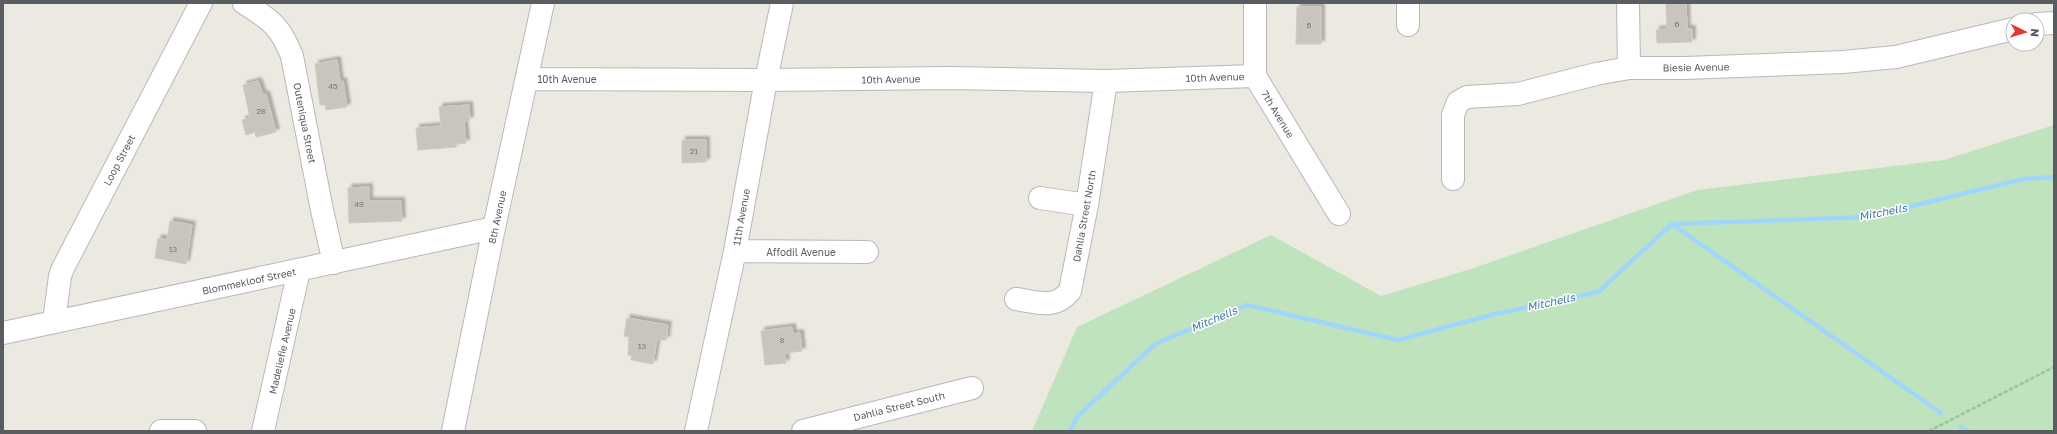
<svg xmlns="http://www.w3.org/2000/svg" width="2057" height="434" font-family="'Golos Text',sans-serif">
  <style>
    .green { fill: #bee3bd }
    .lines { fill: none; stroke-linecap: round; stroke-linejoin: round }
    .stream { stroke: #9fd7fc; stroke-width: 4.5 }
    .building { fill: #c8c5bf; stroke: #d0cabf; filter: url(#shadow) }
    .minor-casing { stroke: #b6b8bd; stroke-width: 24 }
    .path { stroke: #96c3a2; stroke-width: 2.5; stroke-dasharray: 4 2; stroke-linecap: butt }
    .minor { stroke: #fff; stroke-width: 22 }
    .labels { text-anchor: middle; stroke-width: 3; stroke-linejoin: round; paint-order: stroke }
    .number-label { font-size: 8px; fill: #757778 }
    .street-label { font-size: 10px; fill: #595d61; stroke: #fff }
    .water-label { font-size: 11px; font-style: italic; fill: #3f78ad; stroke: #fff }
  </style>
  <defs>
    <filter id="shadow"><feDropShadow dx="3.5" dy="-3.5" stdDeviation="1" flood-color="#0004"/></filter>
  </defs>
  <rect width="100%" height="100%" fill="#ece9e0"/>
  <path class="green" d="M2054,125V431H1032L1077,327L1271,235L1381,296L1474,268L1697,190L1944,160Z"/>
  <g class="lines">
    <path class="stream" d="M1672,224L1941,413
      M1961,427L1968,431
      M1070,431L1077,417L1155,344L1247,305L1398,340L1491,315L1598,292L1672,224L1866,217L2024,179L2054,177"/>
  </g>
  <path class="building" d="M1666,3H1686L1687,29H1692V42L1657,43L1656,30L1667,29Z
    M1297,7H1321V44H1296Z
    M337,60L340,82L343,81L347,107L326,110L325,105H320L315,64Z
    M258,81L263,95L266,94L276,132L256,137L255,132L246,135L242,120L250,118L243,85Z
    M469,105L470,120L464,121L466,143L456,144V147L418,150L416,128L441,126L439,107Z
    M682,140H706V162L682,163Z
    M369,187V201H401L402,221L349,223L348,188Z
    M170,221L192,225L186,264L155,258L158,238L167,240Z
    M627,318L668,325L666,340L657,339L653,364L631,360L632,356L628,355L629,337L624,336Z
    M792,327L793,334L800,333L802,351L785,353L786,363L765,365L761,331Z"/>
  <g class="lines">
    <g class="minor-casing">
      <path id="minor" d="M244,3C271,20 280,26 292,56L322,210L334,263
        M1255,3V76L1339,214
        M1628,3L1629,68
        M2037,24L2054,23
        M1408,25V3
        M527,79L766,80L951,78L1106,81L1255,76
        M1453,179V115L1458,102L1467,97L1518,94L1596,74L1629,68H1685L1843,62L1896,57L2013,29
        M1040,198L1087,205
        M735,251L867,252
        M1016,299C1037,302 1055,310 1070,291L1087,205L1106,81
        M54,322L60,276L63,268L201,3
        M3,333L494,228
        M161,431H195
        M263,431L299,270
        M453,431L494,228L543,3
        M696,431L735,251L766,80L782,3
        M803,431L972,388"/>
    </g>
    <path class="path" d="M1929,431L2054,367"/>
    <use href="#minor" class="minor"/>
  </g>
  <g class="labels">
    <g class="number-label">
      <text x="1677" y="27">6</text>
      <text x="1309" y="28">6</text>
      <text x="333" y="89">45</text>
      <text x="261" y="114">28</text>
      <text x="694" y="154">21</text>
      <text x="359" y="207">49</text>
      <text x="173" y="252">13</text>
      <text x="782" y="343">8</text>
      <text x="642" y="349">13</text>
    </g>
    <g class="street-label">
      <text transform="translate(1696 67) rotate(-1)" y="4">Biesie Avenue</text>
      <text transform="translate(1215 77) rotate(-2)" y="4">10th Avenue</text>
      <text x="567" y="83">10th Avenue</text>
      <text transform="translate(891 79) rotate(-1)" y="4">10th Avenue</text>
      <text transform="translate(1278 114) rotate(59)" y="4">7th Avenue</text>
      <text transform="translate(305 123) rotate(79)" y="4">Outeniqua Street</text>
      <text transform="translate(119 160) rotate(-62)" y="4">Loop Street</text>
      <text transform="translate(1084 216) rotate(-80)" y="4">Dahlia Street North</text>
      <text transform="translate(497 217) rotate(-78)" y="4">8th Avenue</text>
      <text transform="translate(741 217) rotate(-80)" y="4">11th Avenue</text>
      <text x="801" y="256">Affodil Avenue</text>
      <text transform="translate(249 281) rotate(-12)" y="4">Blommekloof Street</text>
      <text transform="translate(282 351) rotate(-77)" y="4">Madeliefie Avenue</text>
      <text transform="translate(899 406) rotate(-14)" y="4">Dahlia Street South</text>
    </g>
    <g class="water-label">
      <text transform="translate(1883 212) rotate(-11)" y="4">Mitchells</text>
      <text transform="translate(1551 302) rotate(-12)" y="4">Mitchells</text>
      <text transform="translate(1214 319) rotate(-23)" y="4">Mitchells</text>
    </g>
  </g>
  <rect width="2057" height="434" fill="none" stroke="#595d61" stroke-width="8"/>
  <g transform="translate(2025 32) rotate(95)"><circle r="19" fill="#ffffff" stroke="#bdbec0"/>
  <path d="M0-3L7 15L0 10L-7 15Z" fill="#e3362f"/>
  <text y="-6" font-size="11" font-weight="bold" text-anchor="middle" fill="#595d61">N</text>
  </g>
</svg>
